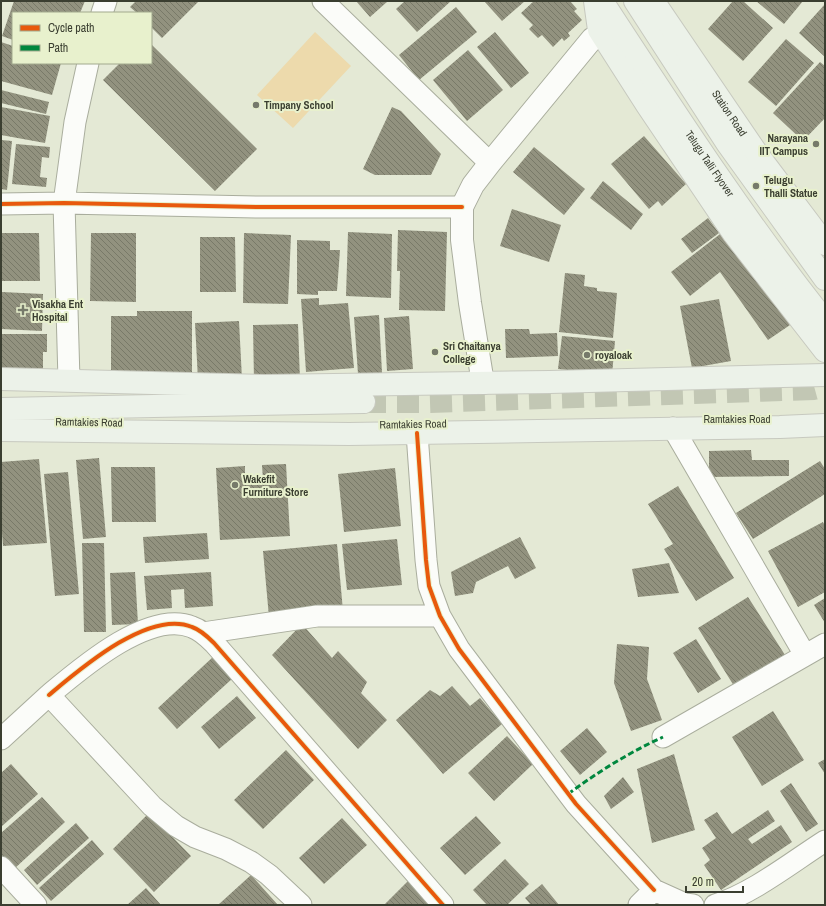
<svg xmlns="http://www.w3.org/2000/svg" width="826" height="906" font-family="'Archivo Narrow',sans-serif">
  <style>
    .grass { fill: #eddaac }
    .building { fill: url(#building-back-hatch) }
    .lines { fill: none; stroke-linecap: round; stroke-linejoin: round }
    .primary-tunnel { stroke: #c2c7b4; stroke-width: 22; stroke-dasharray: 22 11; stroke-linecap: butt }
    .minor-casing { stroke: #a9ad9d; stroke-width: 23 }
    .tertiary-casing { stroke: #a9ad9d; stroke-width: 24 }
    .primary-casing { stroke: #c7c9bf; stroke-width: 24 }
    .minor { stroke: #fbfcf9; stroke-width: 21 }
    .tertiary { stroke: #fbfcf9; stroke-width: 22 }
    .primary { stroke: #ecf2e9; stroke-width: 22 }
    .quiet { stroke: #00873e; stroke-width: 3; stroke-dasharray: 6 3; stroke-linecap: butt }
    .cycleway-casing { stroke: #e8f1cd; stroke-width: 6 }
    .cycleway { stroke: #e8590c; stroke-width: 4 }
    .poi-dot { fill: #767a6a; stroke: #e8f1cd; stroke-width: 1.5 }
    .labels { text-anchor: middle; stroke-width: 4; stroke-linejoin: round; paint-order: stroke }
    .poi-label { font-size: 11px; font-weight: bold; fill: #3a3e30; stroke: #e8f1cd; text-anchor: start }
    .street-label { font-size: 11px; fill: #3a3e30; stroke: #e8f1cd }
  </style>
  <defs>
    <pattern id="building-back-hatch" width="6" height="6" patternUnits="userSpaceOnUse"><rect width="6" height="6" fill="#92927f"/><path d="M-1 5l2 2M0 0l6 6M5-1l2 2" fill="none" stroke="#787968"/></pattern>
  </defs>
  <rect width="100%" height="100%" fill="#e4e9d5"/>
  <path class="grass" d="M315,32L351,66L293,128L257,95Z"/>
  <path class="building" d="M14,1H85L80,13H13V40L2,36Z
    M136,1H199L162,38L151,27V13H137L130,7Z
    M356,1H388L370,17Z
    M405,1H451L417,32L396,9Z
    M484,1H525L502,21Z
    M534,1H570L577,9L574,11L582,20L568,33L570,36L564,41L562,38L553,47L542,35L538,38L529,29L533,25L521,13Z
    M733,1H743L773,28L743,61L708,29Z
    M756,1H803L784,24Z
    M825,4V57L799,33Z
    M456,7L477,32L419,80L399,55Z
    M495,32L529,73L511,88L477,47Z
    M786,39L814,63L776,106L748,82Z
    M1,42L13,46V63H61L52,95L1,81Z
    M151,44L257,149L215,191L103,80L120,63H151Z
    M468,50L503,90L467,121L433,80Z
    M820,62L825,66V118L803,141L773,113Z
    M1,90L49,102L46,114L1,103Z
    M1,107L50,116L45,143L1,135Z
    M392,107L401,111L441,154L431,175H375L363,169Z
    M644,136L686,184L662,206L658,201L649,209L611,164Z
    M1,140L12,141L7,190L1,189Z
    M16,144L50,147L49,158L42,157L40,177L47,178L46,187L12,184Z
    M534,147L585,189L564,215L513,172Z
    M603,181L643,214L631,230L590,198Z
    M512,209L561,225L549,262L500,246Z
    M708,218L719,233L692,253L681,239Z
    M398,230L447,232L445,311L399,310L400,271H397Z
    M724,231L790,325L768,340L720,272L690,296L671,272Z
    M348,232L392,234L391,298L346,296Z
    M1,233H39L40,281H1Z
    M91,233H136V302L90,301Z
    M244,233L291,235L288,304L243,303Z
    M200,237H235L236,292H200Z
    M297,240L330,241V250H340L337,291H318V295L297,294Z
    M565,273L585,275L584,286L597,288V291L617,293L613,338L559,332Z
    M2,292L43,294L42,331L1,329Z
    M319,298V305L348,303L354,368L306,372L301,299Z
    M719,299L731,361L692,368L680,306Z
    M137,311H192V378H111V316H137Z
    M379,315L382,373L358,374L354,317Z
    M409,316L413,369L387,371L384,318Z
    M239,321L242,379L198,380L195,323Z
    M298,324L300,381L254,382L253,325Z
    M505,329H529L530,334L557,333L558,356L506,358Z
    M1,334H47V352H43V376H1Z
    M562,336L615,341L612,375L558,369Z
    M751,450L752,460H789V476L709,477V451Z
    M99,458L106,537L83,539L76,460Z
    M39,459L47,543L3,546L1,521V462Z
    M820,461L825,469V494L753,539L736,513Z
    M286,464L290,536L220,540L216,468L245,466V481L263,480L262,465Z
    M111,467H155L156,522H112Z
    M395,468L401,526L344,532L338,474Z
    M68,472L79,594L55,596L44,474Z
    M678,486L734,578L696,601L664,549L673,544L648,504Z
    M823,522L825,527V592L798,607L768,551Z
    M207,533L209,559L145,563L143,537Z
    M520,537L536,568L515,579L508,566L476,582L473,593L455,596L451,572Z
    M397,539L402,585L347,590L342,544Z
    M82,543H104L106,632H84Z
    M337,544L343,611L269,617L263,551Z
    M669,563L679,593L638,597L632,569Z
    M135,572L138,624L112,625L110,573Z
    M211,572L213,606L185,608L184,589L171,590L172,608L147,610L144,576Z
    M748,597L785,655L734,686L698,628Z
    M825,598V623L814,605Z
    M302,624L332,658L338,651L367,682L361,693L387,720L358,749L272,655Z
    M696,639L721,679L698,693L673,653Z
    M617,644L649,647L647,679L662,720L631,731L614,683Z
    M214,656L233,678L177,729L158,708Z
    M452,686L470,706L480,698L502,724L443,774L396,720L430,690L440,696Z
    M237,696L256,718L219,749L201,727Z
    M773,711L804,760L762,786L732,737Z
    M587,728L607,752L580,775L560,751Z
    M507,736L533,764L494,801L468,773Z
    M286,750L314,780L263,829L234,800Z
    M674,754L695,830L652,843L637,769Z
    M825,759V774L818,763Z
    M11,764L38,794L1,827V773Z
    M623,777L634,792L611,809L604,796Z
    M791,783L818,824L806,832L780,791Z
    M42,797L65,822L14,869L1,855V833Z
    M768,810L775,821L748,839L752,844L781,825L792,842L721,890L704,865L710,860L702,848L716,838L704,820L717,812L732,834Z
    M149,813L191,856L154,892L113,849Z
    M476,816L501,843L465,875L440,848Z
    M342,818L367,845L324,884L299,858Z
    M76,823L89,838L37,885L24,870Z
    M92,840L104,854L51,901L39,888Z
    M505,859L529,884L507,905H487L473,890Z
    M251,875L278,905H218Z
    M409,880L433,905H384Z
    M542,884L559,905H531L525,898Z
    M146,888L161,905H127Z"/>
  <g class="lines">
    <path class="primary-tunnel" d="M364,402H427L814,389L825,386"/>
    <g class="minor-casing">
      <path id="minor" d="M323,1L490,163
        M102,13L106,1
        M1,204L64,203L256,207H462
        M69,380L64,203L75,122L88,63
        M673,428L805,655
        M417,433L426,560L429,586L440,616L459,649L576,804L654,890
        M203,633L317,616H440
        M49,695C80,669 149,609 192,627C201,630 208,637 214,643L443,905
        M663,737L825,644
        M1,739L49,695L152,806L176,826L195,837L226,849L251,862L269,875L301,905
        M1,867L36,905
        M639,905L654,890L685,904L693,905
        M715,905C752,894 792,862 825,841"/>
    </g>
    <g class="tertiary-casing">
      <path id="tertiary" d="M483,383L470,303L462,240V207L473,185L490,163L592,39"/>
    </g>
    <g class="primary-casing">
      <g id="primary">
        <path d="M595,1L599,30L647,105L734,234L825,351"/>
        <path id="s1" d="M602,1C674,111 743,218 825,321"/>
        <path d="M635,1L727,143L825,279"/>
        <path id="s2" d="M650,1L656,5L758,155L825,244"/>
        <path d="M1,379L264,386L550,382L825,375"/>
        <path d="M1,409L364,402"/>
        <path d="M1,430L349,434L780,427L825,425"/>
      </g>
    </g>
    <use href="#minor" class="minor"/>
    <use href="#tertiary" class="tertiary"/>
    <use href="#primary" class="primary"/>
    <path class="quiet" d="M568,794C598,772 628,753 663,737"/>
    <g class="cycleway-casing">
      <path id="cycleway" d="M1,204L64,203L256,207H462
        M417,433L426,560L429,586L440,616L459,649L576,804L654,890
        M49,695C80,669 149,609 192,627C201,630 208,637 214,643L443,905"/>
    </g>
    <use href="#cycleway" class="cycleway"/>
  </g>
  <g class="poi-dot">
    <circle cx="256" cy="105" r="4"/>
    <circle cx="816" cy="144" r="4"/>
    <circle cx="756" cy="186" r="4"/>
    <path d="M21 304h4v4h4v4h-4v4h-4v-4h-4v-4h4z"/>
    <circle cx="435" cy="352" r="4"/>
    <circle cx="587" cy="355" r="4"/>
    <circle cx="235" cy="485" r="4"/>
  </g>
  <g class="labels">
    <g class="poi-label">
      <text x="264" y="109">Timpany School</text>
      <text x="808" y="142" text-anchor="end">Narayana<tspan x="808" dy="13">IIT Campus</tspan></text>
      <text x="764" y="184">Telugu<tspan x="764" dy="13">Thalli Statue</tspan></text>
      <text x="32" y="308">Visakha Ent<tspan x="32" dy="13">Hospital</tspan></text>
      <text x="443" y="350">Sri Chaitanya<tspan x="443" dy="13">College</tspan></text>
      <text x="595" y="359">royaloak</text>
      <text x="243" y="483">Wakefit<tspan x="243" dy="13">Furniture Store</tspan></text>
    </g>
    <g class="street-label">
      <text dy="4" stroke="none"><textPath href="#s2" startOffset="138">Station Road</textPath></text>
      <text dy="4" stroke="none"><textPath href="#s1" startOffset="195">Telugu Talli Flyover</textPath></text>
      <text x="737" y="423">Ramtakies Road</text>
      <text transform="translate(89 422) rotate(1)" y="4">Ramtakies Road</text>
      <text transform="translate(413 424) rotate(-1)" y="4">Ramtakies Road</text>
    </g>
  </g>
  <rect width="826" height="906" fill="none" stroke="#3a3e30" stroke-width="4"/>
  <rect x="12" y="12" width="140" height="52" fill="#e8f1cd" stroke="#a2a98e"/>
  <rect x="20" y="25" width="20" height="6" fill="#e8590c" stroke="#a2a98e"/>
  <text x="48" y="32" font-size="12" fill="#3a3e30">Cycle path</text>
  <rect x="20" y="45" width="20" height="6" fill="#00873e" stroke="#a2a98e"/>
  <text x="48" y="52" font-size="12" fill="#3a3e30">Path</text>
  <path d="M686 886v6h57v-6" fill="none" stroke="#3a3e30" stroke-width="2"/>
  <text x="692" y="886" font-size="12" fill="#3a3e30" stroke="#e8f1cd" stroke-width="3" paint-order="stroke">20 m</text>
</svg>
